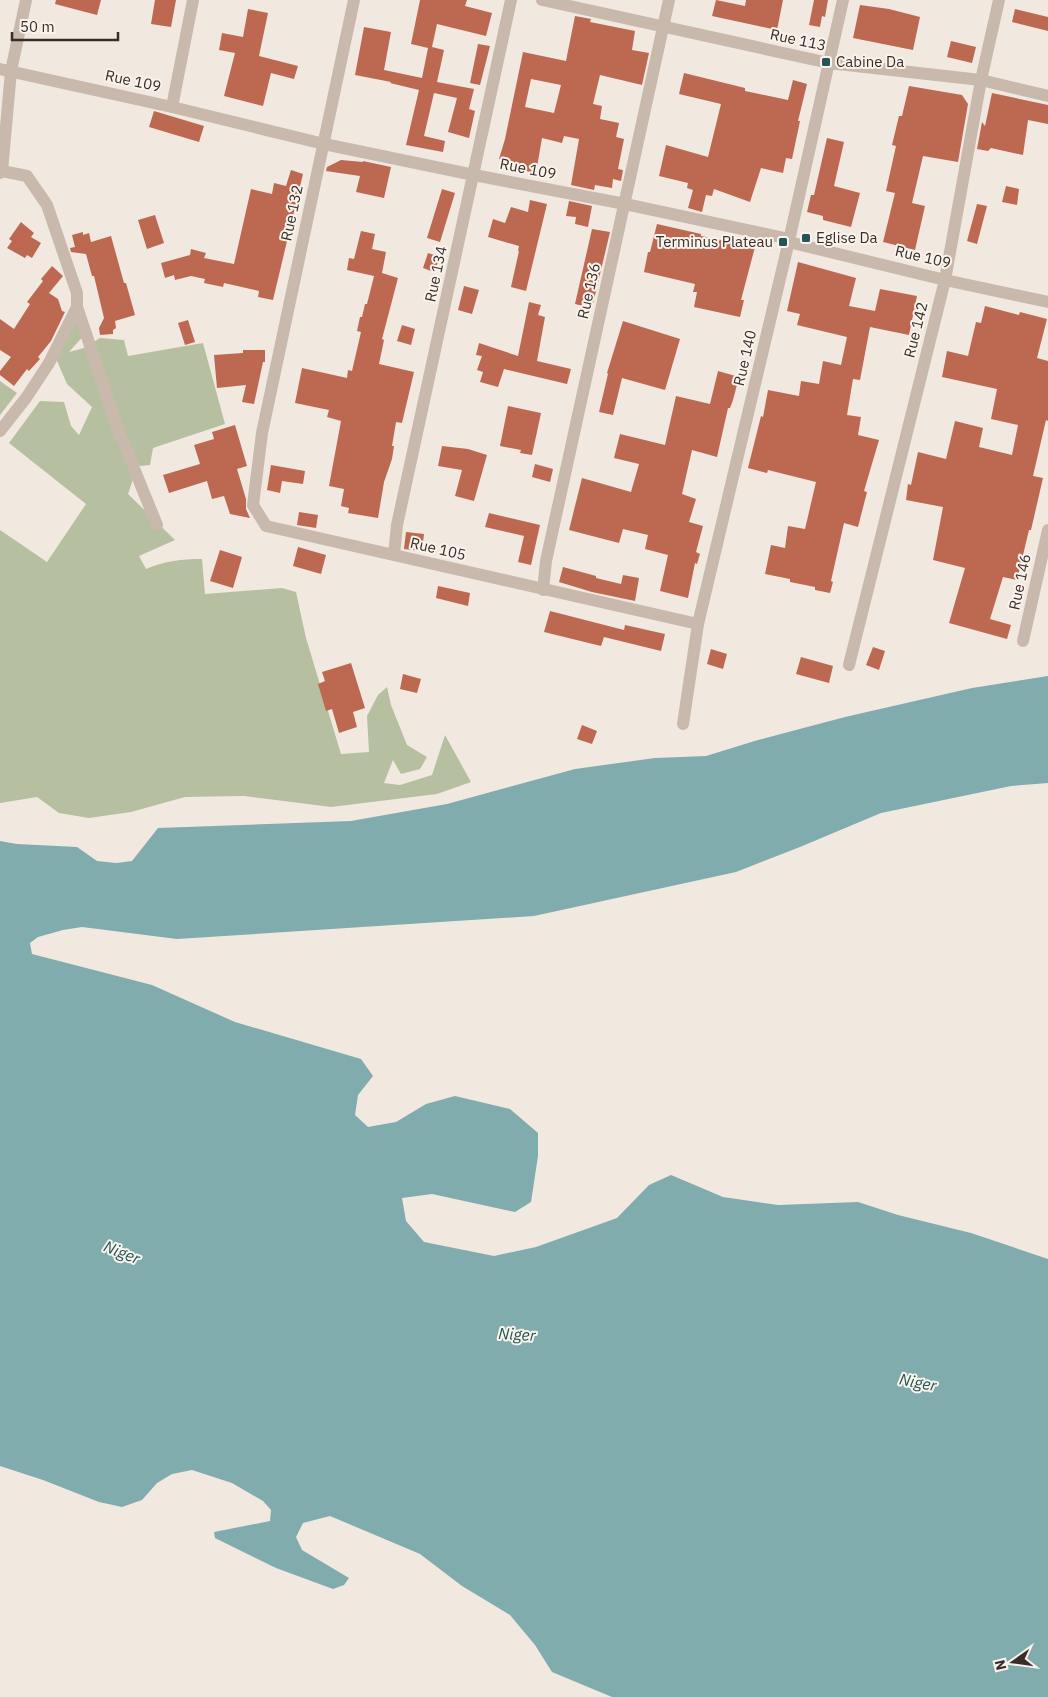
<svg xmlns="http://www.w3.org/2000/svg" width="1048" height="1697" font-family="'IBM Plex Sans',sans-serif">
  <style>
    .green { fill: #b6c0a0 }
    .water { fill: #80acad }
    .building { fill: #bd6851; fill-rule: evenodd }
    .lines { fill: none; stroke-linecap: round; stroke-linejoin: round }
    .minor { stroke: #c9b8ac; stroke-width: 12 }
    .poi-dot { fill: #235456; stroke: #f9f3ec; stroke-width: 2 }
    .labels { text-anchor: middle; stroke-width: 4; stroke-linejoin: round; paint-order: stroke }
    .street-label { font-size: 15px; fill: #372e2a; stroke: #f9f3ec }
    .poi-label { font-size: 15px; fill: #372e2a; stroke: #f9f3ec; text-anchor: start }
    .water-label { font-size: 16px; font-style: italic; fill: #235456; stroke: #f9f3ec }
  </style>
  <rect width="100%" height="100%" fill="#f1e8e0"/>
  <path class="green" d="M83,307L85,334L69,352L84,348L100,338L124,340L128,356L203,343L225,424L153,448L150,465L140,466L138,464L128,494L175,540L139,556L146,569C165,561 182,559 202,559L205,594L282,588L296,592L306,638L341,754L369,752L367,716L378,695L387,687L391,705L407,745L427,757L420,769L401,774L393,760L384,783L400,785L432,775L445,735L471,782L437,794L331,807L244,796L185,797L131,812L89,818L59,813L37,797L0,803V530L47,562L86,504L9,443L40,401L64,402L71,426L79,435L92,407L67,384L51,347Z
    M0,381L17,393L0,415Z"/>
  <path class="water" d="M1048,676V783L1011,786L881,813L800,847L736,872L534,916L177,939L82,927L63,930L38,937L30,943L32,954L152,985L235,1022L361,1059L373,1076L358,1095L355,1115L368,1127L396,1122L426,1104L455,1096L510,1109L538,1133V1156L531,1202L515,1212L432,1194L402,1198L406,1221L424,1242L494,1256L536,1247L617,1218L649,1185L671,1175L723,1197L778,1205L858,1202L898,1215L971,1233L1048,1259V1697H612L552,1672L535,1645L510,1615L462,1586L420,1554L330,1516L303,1523L296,1537L302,1550L349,1578L344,1585L333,1589L276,1568L215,1538L214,1532L270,1521L271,1510L263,1501L232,1483L192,1470L172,1474L157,1483L142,1500L122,1507L99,1502L43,1480L0,1466V841L17,844L77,847L97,861L116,863L132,861L158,828L351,821L447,804L575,769L655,758L706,756L758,740L845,717L972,688Z"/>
  <path class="building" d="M56,0H101L97,15L55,4Z
    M155,0H176L171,27L151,24Z
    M420,0H467L465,6L492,13L486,36L437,24L432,47L444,50L437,82L474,89L469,109L475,111L469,138L448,132L457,98L434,93L424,136L445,141L443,152L406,145L419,90L390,83L391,82L355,75L364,27L391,32L384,70L422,78L428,48L411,44Z
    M716,0L745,6L746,0H783L777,30L712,16Z
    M814,0H828L825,17L822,16L820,27L809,25Z
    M860,5L889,9L920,17L913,50L853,38Z
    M248,9L268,13L259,56L298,66L294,79L271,73L263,106L224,96L235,53L219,50L222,33L243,37Z
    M1015,9L1048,17V31L1012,22Z
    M575,16L591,19L590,22L635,31L632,50L649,53L642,85L600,75L593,104L602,106L600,119L619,123L616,137L624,139L618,169L623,170L621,181L613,179L612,188L595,185L594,190L571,185L579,139L564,136L562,143L542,138L536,173L511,168L512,162L499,159L505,139L523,52L566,61ZM531,79L561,85L554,113L525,107Z
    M951,41L976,47L972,63L947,57Z
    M478,44L490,46L480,85L470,83Z
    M684,73L745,88V91L788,100L793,80L807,84L798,121H800L792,159L786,158L783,173L761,168L750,202L714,189L712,196L706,195L702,212L688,208L693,190L687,188L688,183L659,176L666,145L708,157L721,104L679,94Z
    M909,86L962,95L968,104L958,162L923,156L912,203L925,206L915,250L883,242L895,193L886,191L896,146L892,145L899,116H902Z
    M992,93L1048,105V124L1028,120L1023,155L991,148L988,151L977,149L982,122L985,126Z
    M154,111L204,126L199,142L149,127Z
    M827,138L844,142L834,186L860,193L851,227L823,220V216L807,212L811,195H814Z
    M341,160L363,162V161L391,167L384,198L356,192L360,176L326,171L327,167Z
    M291,170L303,174L273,300L258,297L259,291L224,283L223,287L204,283L205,279L191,276L175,280L174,275L165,278L161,263L190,255L191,249L206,253L204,258L234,264L251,189L272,194L274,183L286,186Z
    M1006,186L1019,189L1017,205L1002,202Z
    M442,189L455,193L440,242L427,238Z
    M530,200L547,204L526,291L511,287L519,251H518L519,246L488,237L493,219L505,223L511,207L528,212Z
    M569,201L592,206L588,227L575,224L576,217L566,216Z
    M977,204L987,206L977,244L967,241Z
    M155,215L164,243L147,249L138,220Z
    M21,222L34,233L31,237L41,243L32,258L27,255L25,258L7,248L12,241L9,239Z
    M657,224L701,234V236L755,247L741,300H744L740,317L694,307L697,292H693L695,284L644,272L648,252H650Z
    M592,229L610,232L592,308L575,304Z
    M361,231L375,234L372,249L386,252L382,273L398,278L382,339L384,340L379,364L414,372L402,423L396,422L392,446H394L392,459L384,482L378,518L348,513L349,508L341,506L344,489L329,486L341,421L327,417L329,410L295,403L302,368L347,378L348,370L352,371L361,332L357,331L360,317H362L365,304H367L374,276L347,270L349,258L354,259Z
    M83,232V235L89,233L91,242L111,236L124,283H126L135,315L115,321L116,328L113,330V334L100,335L99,328L104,318L94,276H92L86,254L71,252L70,248L75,247L72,235Z
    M428,253L440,257L434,272L423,268Z
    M798,262L856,278L849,306L875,311L880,289L917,296L909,335L870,327L860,380L853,379L847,415L861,417L858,435L879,440L864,491L867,492L858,527L844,523L831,581L833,582L830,593L815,590V587L790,582V579L765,574L771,545L785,548L788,526L805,529L816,482L768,470L767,473L748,468L761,416L763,417L768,390L799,396L801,381L819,384L823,361L841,365L847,337L797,325L800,314L787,311Z
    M52,266L63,276L49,293L58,299L62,311L65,312L51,341L38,357L40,359L29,371L27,369L14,386L0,375V371L11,357L0,350V319L14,329L30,304L27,302L43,281L41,279Z
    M464,286L479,290L472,314L458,310Z
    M529,302L541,305L538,315L545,317L537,361L571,369L567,384L504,369L498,387L480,382L483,372L477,370L482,356L476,355L479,343L518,356Z
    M985,306L1019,315L1020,312L1047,319L1037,358L1048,361V421L1046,420L1033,476L1043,478L1031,530H1029L1017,580L1003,577L990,619L1011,625L1007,639L949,623L965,568L933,560L943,507L906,500L908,484L911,485L918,452L946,459L955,421L983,428L979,447L1012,455L1018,425L991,419L997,389L942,377L947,351L968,356L976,322L981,323Z
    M188,320L195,342L185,345L178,323Z
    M623,321L680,339L665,390L622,378L613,415L599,412L608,374L607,373Z
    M402,325L415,329L411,345L397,341Z
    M243,350H265V362H263L254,404L242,402L246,385L217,388L214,355L243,353Z
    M718,371L739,377L733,400L730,408H728L717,457L692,450L682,494L696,499L689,522L703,526L696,552L700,554L697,564L695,563L688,598L660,591L668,555L645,549L648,535L623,529L619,543L569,530L582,478L631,492L639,464L614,458L620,434L665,445L676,396L710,404Z
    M508,406L541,413L532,455L520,453L521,450L500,446Z
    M235,425L247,466L237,469L246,499V509L250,518L230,514L224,496L212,499L207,481L169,493L163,475L200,464L194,445L214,439L212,432Z
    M442,446L468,449L487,455L474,501L455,496L462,470L438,466Z
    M535,464L553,469L550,482L532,477Z
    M271,465L305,471L303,484L282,481L280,493L267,490Z
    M299,512L318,515L316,528L297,525Z
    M489,513L540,525L531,565L518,562L524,536L485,527Z
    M406,532L424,534L422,551L404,549Z
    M298,547L326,555L321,574L293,566Z
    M220,550L242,557L233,588L210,581Z
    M563,567L596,576V578L621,584L623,575L639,578L635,601L592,592L559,582Z
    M438,586L470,593L468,606L436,598Z
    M550,611L624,630L625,625L665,634L661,651L604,637L601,646L544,632Z
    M873,647L885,651L879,670L866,665Z
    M711,649L727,654L723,669L707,664Z
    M801,657L833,666L829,683L796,674Z
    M351,663L365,708L353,712L357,727L339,733L332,709L326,711L318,684L325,681L322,672Z
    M403,674L421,679L417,693L400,689Z
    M582,725L597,731L592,744L577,739Z"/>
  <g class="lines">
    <path class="minor" d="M354,0L262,433L253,505L266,526L698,624
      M542,0L829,63L981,80L1048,96
      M0,69L172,107L324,144L474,175L625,204L789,239L793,243L945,280L1048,302
      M172,107L193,0
      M2,171L11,71L26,0
      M0,173L2,171L27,176L47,205L77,293V307L49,363L26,398L0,431
      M77,307L118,429L157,525
      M394,555L397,525L511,0
      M543,590L546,561L669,0
      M1023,641L1048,530
      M849,665L945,280L981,80L999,0
      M683,724L698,624L788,245L843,0"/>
  </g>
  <g class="poi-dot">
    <rect x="821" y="57" width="10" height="10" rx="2.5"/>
    <rect x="801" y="233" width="10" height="10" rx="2.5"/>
    <rect x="778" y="237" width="10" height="10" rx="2.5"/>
  </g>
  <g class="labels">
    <g class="street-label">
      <text transform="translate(798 40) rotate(12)" y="5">Rue 113</text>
      <text transform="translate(133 81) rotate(12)" y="5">Rue 109</text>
      <text transform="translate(528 169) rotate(11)" y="5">Rue 109</text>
      <text transform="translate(292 213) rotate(-78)" y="5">Rue 132</text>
      <text transform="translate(923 257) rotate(13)" y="5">Rue 109</text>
      <text transform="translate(436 274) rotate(-78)" y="5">Rue 134</text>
      <text transform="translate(589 291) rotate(-77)" y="5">Rue 136</text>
      <text transform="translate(916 330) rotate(-76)" y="5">Rue 142</text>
      <text transform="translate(745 358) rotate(-77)" y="5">Rue 140</text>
      <text transform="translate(438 549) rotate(13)" y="5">Rue 105</text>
      <text transform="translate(1020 582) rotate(-78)" y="5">Rue 146</text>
    </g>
    <g class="poi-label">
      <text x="836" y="67">Cabine Da</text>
      <text x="816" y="243">Eglise Da</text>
      <text x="773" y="247" text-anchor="end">Terminus Plateau</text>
    </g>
    <g class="water-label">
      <text transform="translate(122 1252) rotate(22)" y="6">Niger</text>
      <text transform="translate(517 1334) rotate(3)" y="6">Niger</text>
      <text transform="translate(918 1382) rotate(11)" y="6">Niger</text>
    </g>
  </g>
  <g transform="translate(1013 1662) rotate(256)" stroke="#f9f3ec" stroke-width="4" paint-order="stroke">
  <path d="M0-4L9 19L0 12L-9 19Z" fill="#372e2a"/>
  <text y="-8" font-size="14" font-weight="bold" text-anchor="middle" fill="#372e2a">N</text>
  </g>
  <path d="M12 32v8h106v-8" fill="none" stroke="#372e2a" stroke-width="2.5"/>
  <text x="20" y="32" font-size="15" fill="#372e2a" stroke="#f9f3ec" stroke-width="4" paint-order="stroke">50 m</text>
</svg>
